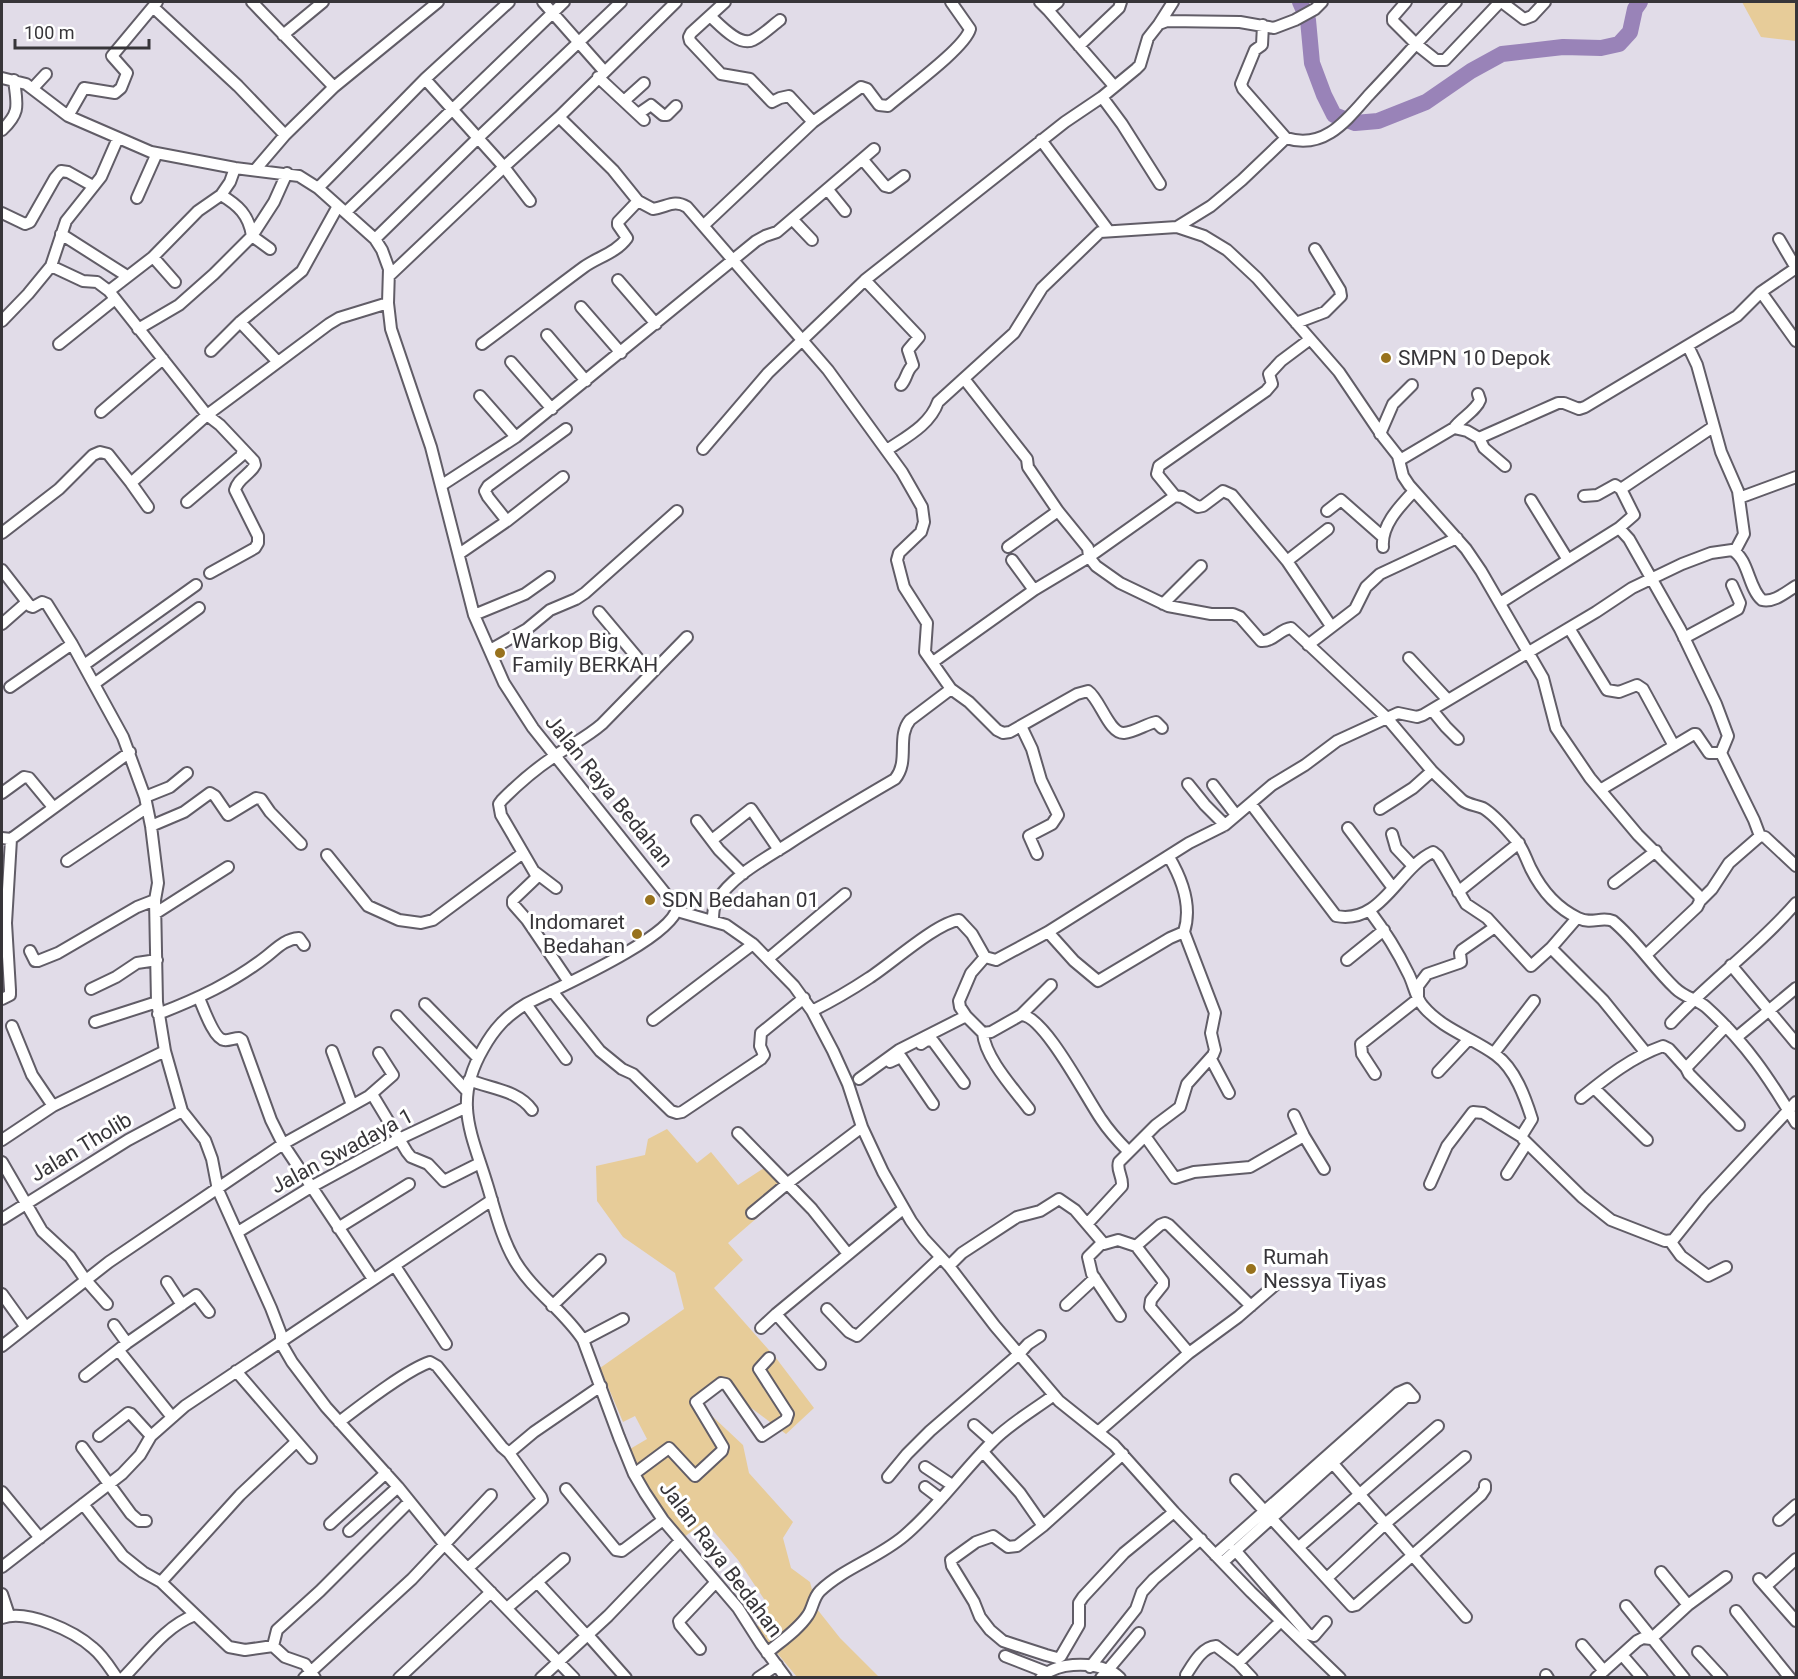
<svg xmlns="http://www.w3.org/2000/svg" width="1798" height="1679" font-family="Roboto,sans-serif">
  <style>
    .green { fill: #e7cc99 }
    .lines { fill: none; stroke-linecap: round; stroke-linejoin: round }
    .river { stroke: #9983b8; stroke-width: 16 }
    .minor-casing { stroke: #615d67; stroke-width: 14 }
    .minor { stroke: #fff; stroke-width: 10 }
    .poi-dot { fill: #98721d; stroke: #fff; stroke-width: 2 }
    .labels { text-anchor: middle; stroke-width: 6; stroke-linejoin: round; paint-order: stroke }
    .poi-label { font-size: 21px; fill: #373539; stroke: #fff; text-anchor: start }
    .street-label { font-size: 21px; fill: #373539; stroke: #fff }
  </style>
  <rect width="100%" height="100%" fill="#e1dce8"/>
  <path class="green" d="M1742,2H1796V41L1761,37Z
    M667,1129L697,1163L711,1152L738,1185L767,1166L788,1191L728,1243L743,1260L714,1288L776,1358L814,1408L786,1434L715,1381L697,1402L743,1445L749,1473L793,1522L783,1538L791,1568L810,1582L817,1609L840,1638L879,1677H797L757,1629L766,1602L738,1560L705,1521L683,1538L643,1479L630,1449L647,1439L635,1416L623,1422L600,1368L684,1309L675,1273L623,1237L597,1201L596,1166L645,1155L648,1139Z"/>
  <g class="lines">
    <path class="river" d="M1300,2L1308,20L1312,63L1324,95L1334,115L1355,123L1378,121L1426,102L1471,71L1502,54L1563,47L1601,48L1619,44L1630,32L1635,9L1640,2"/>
    <g class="minor-casing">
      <path id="minor" d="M252,2L334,87
        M543,2L604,71
        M1040,2L1048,10
        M1058,2L1048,10L1114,86
        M1406,2L1393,17V21L1416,44L1456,2
        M153,7L238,86L285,135
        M710,16C719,24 739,47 753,40C763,35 772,26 780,20
        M1159,24L1173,2
        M1263,25L1262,45L1255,50L1241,84L1243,89L1286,138
        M283,35L323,2
        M1079,46L1119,8L1121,2
        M598,77L644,120
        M2,78L26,84L68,116L151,152L235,168L299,176L318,188L375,239L382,250L389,269L388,303L391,329L431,447L474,615L504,683L533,728L677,908C672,938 555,989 526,1004C506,1016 494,1029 483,1049C453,1101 471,1132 487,1184C495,1210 501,1237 515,1261C533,1291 564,1311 583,1340L619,1437L634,1474L645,1493L663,1520L738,1608L761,1644L786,1678
        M425,79L504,167L530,201
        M33,88L46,74
        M1102,97L1122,124L1160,184
        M624,101L644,83
        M638,114L651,105L663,115H667L676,106
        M68,116L84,88L115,93L121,88L127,73L112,56L157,2
        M559,117L676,2
        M813,122L861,87L867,89L879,105L888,106C905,91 965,48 970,29L951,2
        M2,130C21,112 17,105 14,80
        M1041,140L1108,230
        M863,160L885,186L889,187L904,176
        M255,170L285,135L334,87L438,2
        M318,188L425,79L509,2
        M828,190L845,211
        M137,198L157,153
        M346,212L564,2
        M2,213L25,224L30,222L55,178L61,171L68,172L93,186
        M793,220L812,240
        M704,225L813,122L789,96L780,98L772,102L750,79L721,74L690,41L689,37L691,33L725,2
        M1177,227L1211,206L1242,180L1286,138C1324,150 1346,121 1368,96C1384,79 1400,62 1416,44L1436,60H1445L1499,3H1503L1524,19L1532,16L1545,2
        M61,234L127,276
        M375,239L478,138L621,2
        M1779,239L1796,268
        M270,249L252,236L274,202L287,173
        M153,257L175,282
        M51,266L83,281L97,282L109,291L207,415L220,425L254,461L255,465C250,475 238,478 235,490L258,536V543L255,548L210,573
        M389,276L504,167L559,117L613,170L638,201L653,209C667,207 674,199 687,207L828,370L902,472L922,507L924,522L921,532L899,553L897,560L904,587L927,623L925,652L951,689L969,702L997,730L1003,733L1010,732L1077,694L1088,691C1100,699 1109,734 1124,733C1135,732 1146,724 1156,722L1162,728
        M618,280L656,324
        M865,280L919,337L908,350L913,365C906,371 907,379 901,385
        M109,291L153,257L198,211L221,195L230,182L235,168
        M1761,292L1796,341
        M581,307L621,353
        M2,321L28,294L51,266L66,221L101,177L118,138
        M240,322L277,361
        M1296,323L1325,312L1341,296L1340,290L1315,249
        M138,329L179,305L214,274L252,236C249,215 238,205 221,195
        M547,335L586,381
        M59,344L115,299
        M482,344C516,319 550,292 584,267C598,257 616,253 627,238L618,225V222L638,201
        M1688,346L1697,365L1721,452L1738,491L1744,534L1735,551
        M211,351L240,322L302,271L338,206
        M511,362L552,409
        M965,380L1027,459L1028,467L1058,511L1088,548L1089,557L1096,566L1120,583L1168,606L1211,614H1233L1240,617L1261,641C1273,642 1280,629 1291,628L1387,718L1432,771L1462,800C1468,805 1476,805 1483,808C1495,815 1506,829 1516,840C1523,848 1526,859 1531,869C1541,889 1557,908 1578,918C1592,925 1601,916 1613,921C1637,941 1653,967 1675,988C1685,998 1697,999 1706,1007C1746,1043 1769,1078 1796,1123
        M480,396L516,437
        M101,412L163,359
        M1454,428C1461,418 1476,411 1480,400L1478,394
        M1380,434L1393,404L1412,385
        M1479,438L1484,448L1505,466
        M703,449L768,373L865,280L1065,122L1102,97L1136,69L1140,65L1148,38L1159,24L1167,21L1240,22L1274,28L1295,20L1315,9L1322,2
        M887,450C906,437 930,425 938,402L1014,333L1042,288L1100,232L1177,227L1204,236L1227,250L1257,278L1339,372L1383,437L1398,456L1403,476L1409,485L1466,549L1481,571L1543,678L1556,728L1590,778L1638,835L1699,896L1700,901L1697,907L1646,955
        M1400,460L1454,428L1467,431L1479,438L1558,403H1564L1579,409L1585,407L1737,316L1761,292L1796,268
        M131,483L148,507
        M442,485L516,437L756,241L765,236L777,232L874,149
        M1175,496L1182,497L1198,507L1203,506L1223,491L1232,495L1287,561L1331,626
        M1584,496L1597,495L1615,485L1621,489
        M1739,498L1796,477
        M187,502L241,456L243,450
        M1327,511L1341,500L1383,537
        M507,521L563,477
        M1619,528L1629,539L1680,629L1716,704L1728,736L1721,753L1754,820L1760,836L1765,837L1796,866
        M2,533L59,489L93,455L100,452L108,454L131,483L207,415L329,324L339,318L388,303
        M1008,547L1058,511
        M1383,547C1381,525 1400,506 1414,491
        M459,554L507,521L488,497L485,491L488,486L566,429
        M1012,560L1034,590
        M1568,560L1619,528L1634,515L1621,489L1713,427
        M1287,561L1328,529
        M2,570L30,606L33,607L42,602L47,604L72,644L123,737L145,797L151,826L158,883L155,900L157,1002L165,1051L182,1111L205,1140L212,1159L218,1190L271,1308L281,1334V1343L292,1362L326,1407L398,1487L445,1545L574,1678
        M1500,603L1568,560L1531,500
        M1163,604L1201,566
        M599,612L651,674
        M474,615L525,594L549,577
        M2,624L27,602
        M1569,628L1607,690L1619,692L1637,685L1643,689L1674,746
        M1684,638L1738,609L1740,603L1732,585
        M1308,645L1355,609L1366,587L1380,574L1457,538
        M490,650L527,629L550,610L576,599L585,593L677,511
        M1409,658L1447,699
        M933,662L1034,590L1089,557L1175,496L1157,474L1159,466L1266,391L1272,384L1269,374L1281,361L1309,340
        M84,665L196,585
        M94,684L199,608
        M10,687L72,644
        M1432,710L1446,727L1458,739
        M1021,726L1032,749L1041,780L1058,815L1052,824L1029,836L1037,854
        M1188,784L1205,805L1225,825
        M1213,785L1236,815
        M1600,790L1694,734H1696L1709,753H1721
        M2,793L24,777L29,778L53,807
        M145,797L170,787L187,773
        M1251,804L1336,916C1382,925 1398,868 1433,852L1438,856L1466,904L1487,918L1531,966L1551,948L1577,918
        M1380,809L1413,788L1432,771
        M697,821L719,850L743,874
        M151,826L184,812L210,793L215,796L228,815L256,798L261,799L270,812L301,844
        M1348,828L1393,888
        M1392,834L1396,848L1413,866
        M2,838L11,839L130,752
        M712,840L751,809L779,850
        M327,855L368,906L399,920L421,923L433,920L523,853
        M1169,857C1182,879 1192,907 1184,932
        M67,861L146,808
        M535,872L556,888
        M1614,883L1656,851
        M1458,892L1519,843
        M1700,901L1712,889L1729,863L1760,836
        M1369,910C1384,930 1397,950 1408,973C1414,984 1415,997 1423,1006C1442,1029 1473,1038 1496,1055C1515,1069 1525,1097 1532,1119L1522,1135L1523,1139L1582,1197L1611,1220L1665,1241L1673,1240L1705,1200L1796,1102
        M677,911L726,925L753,944L794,986L812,1011L833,1051L848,1084L862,1127L883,1172L911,1221L924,1239L949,1266L995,1326L1059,1401L1114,1445L1174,1512L1251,1592L1340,1678
        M156,913L228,867
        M713,920C713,914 713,908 716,902C732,876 763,860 788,844C823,821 859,800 895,779C910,761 896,737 910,720L951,689
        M1048,932L1074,961L1098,981L1170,938L1184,932L1215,1013L1211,1033L1215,1050L1213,1055L1187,1084L1180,1107L1156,1125L1119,1162C1116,1170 1123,1176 1122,1186L1088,1223
        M1551,948L1603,1000L1646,1053
        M30,951L35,961H38L58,953L137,907L155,900
        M769,958L845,894
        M1347,960L1384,930
        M1731,965L1796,1043
        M569,982L527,920L513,904V900L535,879L536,875L501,815L499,804L502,800C517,785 534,770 552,758C568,746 586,738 602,724L687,637
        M91,989L116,977L137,963L157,960
        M552,991L600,1051L622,1069L633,1074L671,1111L677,1113L682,1112L761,1059L764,1055L760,1046L761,1033L804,998
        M199,998C203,1007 214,1039 224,1040C228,1041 234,1038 239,1038L242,1040L271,1120L283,1144L373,1279
        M2,999L10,995V990L6,923L11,839
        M425,1004L478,1058
        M526,1004L566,1059
        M812,1011C832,1001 851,990 869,978C891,964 936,923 959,920L972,934L985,957L996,960L1048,932L1189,843L1225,825L1272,785L1305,765L1337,741L1398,713L1417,717L1423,715L1596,612L1632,588L1682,564L1711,553L1732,550C1749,559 1748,588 1762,600C1774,603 1786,592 1796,586
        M158,1014C197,999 234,982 267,956C277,948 285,939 299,938L304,945
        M1021,1015L1051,985
        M397,1016L466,1090
        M966,1016L983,1033C985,1058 1014,1089 1029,1109
        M653,1020L753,944
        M95,1022L157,1002
        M1671,1023C1710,981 1758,947 1796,903
        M12,1026L32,1075L53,1106
        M983,1033L991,1032L1021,1015C1044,1015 1087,1099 1101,1119C1109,1131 1118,1141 1128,1151
        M1737,1037L1796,988
        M921,1044L927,1040L933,1041L964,1083
        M332,1051L352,1105
        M1494,1053L1534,1001
        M1211,1059L1229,1093
        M890,1062L901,1057L933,1104
        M1686,1068L1689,1074L1739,1125
        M1438,1072L1469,1039
        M1375,1074L1362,1054L1361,1044L1418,999V986L1427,974L1459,963L1461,962L1460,953L1462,950L1495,927
        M859,1079L899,1050L966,1016L960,1007L959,1001L971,973L985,957
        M469,1080C491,1089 518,1090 532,1110
        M1594,1088L1647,1140
        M372,1094L407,1152L411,1157L428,1164L444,1181L480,1163
        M1581,1098C1607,1077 1632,1057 1663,1046L1669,1049L1686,1068L1726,1026
        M1294,1115L1304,1136L1324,1169
        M738,1133L812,1209L848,1254
        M1145,1136L1175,1178L1194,1172L1250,1167L1304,1136
        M2,1140L53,1106L165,1051
        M2,1162L42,1231L70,1257L85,1279L107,1304
        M1507,1174L1527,1143
        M1430,1184L1447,1146L1473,1112L1483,1113L1522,1137
        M752,1213L788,1183L862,1127
        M2,1219L128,1140L182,1111
        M338,1228L409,1184
        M238,1232L311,1187L399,1139L467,1107
        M1670,1241L1681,1256L1708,1276L1726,1267
        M1102,1243L1088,1257L1092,1274L1120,1316
        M395,1266L446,1344
        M949,1266L962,1253L1017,1217L1040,1211L1059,1199L1075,1210L1104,1244L1118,1240L1136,1246L1160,1225L1165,1223L1169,1225L1251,1306
        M167,1282L182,1305
        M2,1294L25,1326
        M1066,1305L1095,1278
        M552,1306L600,1260
        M827,1309L849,1332L857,1336L940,1258
        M114,1325L127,1343
        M761,1328L776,1314
        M583,1340L623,1319
        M2,1346L109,1262L283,1144L369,1096L393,1075L379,1053
        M119,1351L172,1417
        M1189,1353L1238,1317L1275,1285
        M820,1364L776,1314L903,1209
        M236,1371L311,1458
        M85,1376L127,1343L196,1295L209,1312
        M339,1422C360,1406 406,1370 430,1362L437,1366L502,1447L509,1453
        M974,1425L992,1441
        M1098,1432L1189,1353L1150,1307L1151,1300L1163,1285V1281L1136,1246
        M99,1436L128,1413L131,1414L151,1436
        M82,1447L131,1514L139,1521H146
        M983,1452L1020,1493L1043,1526
        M1123,1454L1043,1526L1017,1546L1008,1547L993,1536L976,1542L951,1560L952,1566L974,1602L980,1617L990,1630L1003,1641L1015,1645L1046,1655L1057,1658L1061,1656L1079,1625V1603L1083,1597L1124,1553L1174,1512
        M1329,1459L1466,1617
        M925,1467L952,1485
        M634,1474L669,1448L695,1476L722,1451L723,1447L696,1402L721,1383L726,1384L762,1436L786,1420L788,1414L759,1369L769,1358
        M888,1477L907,1454L930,1431L1019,1354L1028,1344L1040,1336
        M1236,1480L1352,1606L1356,1605L1481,1495L1485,1489V1485
        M925,1487L941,1499
        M566,1489L616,1550L622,1551L663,1520
        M2,1492L40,1538
        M83,1504L123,1556L143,1572L161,1582L229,1647L245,1650L273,1646
        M1779,1520L1796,1505
        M330,1524L386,1473
        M349,1531L398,1487
        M1299,1547L1438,1426
        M1235,1550L1308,1634L1314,1636L1326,1622
        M1215,1555L1398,1393L1407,1389L1414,1397
        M1223,1562L1406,1397H1414
        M2,1567L122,1474L140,1455L151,1436L185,1406L492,1200
        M468,1568L542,1500L541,1497L509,1453L534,1432L601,1386
        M1661,1572L1688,1605
        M1327,1578L1386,1523L1465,1457
        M1759,1579L1796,1621
        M161,1582L240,1495L296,1442
        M537,1582L586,1635
        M1766,1586L1796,1559
        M2,1594L9,1615
        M1626,1606L1684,1678
        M507,1608L564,1559
        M1736,1611L1790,1678
        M2,1618C27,1609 74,1631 93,1648C103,1656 110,1668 117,1678
        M587,1634L626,1678
        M1582,1645L1604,1671
        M700,1649L680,1625L679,1621L715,1583
        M1698,1652L1722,1678
        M767,1653C781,1641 798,1630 808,1615C813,1608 813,1598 820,1591C844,1568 878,1558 904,1536C937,1508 961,1473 992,1442C1009,1424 1034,1410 1054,1395
        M1005,1656L1046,1672
        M1623,1656L1642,1678
        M1238,1663L1252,1678
        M1090,1667L1136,1609L1142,1592L1154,1579L1201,1539
        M1186,1675C1193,1664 1202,1647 1216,1646L1238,1663L1280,1622
        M1546,1675L1548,1678
        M123,1678C146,1655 164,1627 195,1615
        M304,1678L412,1579L491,1495
        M315,1678L305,1664L285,1657L273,1646L277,1630L320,1591L409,1502
        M399,1678L491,1592
        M541,1678L608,1616L680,1541
        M758,1678L777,1665
        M1041,1678C1056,1662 1089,1662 1108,1670C1112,1671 1117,1675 1120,1678
        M1101,1678L1139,1633
        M1596,1678L1637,1641L1643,1638L1651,1639L1688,1605L1726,1577"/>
    </g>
    <use href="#minor" class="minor"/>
  </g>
  <g class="poi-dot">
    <circle cx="1386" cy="358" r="6"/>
    <circle cx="500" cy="653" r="6"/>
    <circle cx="650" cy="900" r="6"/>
    <circle cx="637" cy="934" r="6"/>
    <circle cx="1251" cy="1269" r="6"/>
  </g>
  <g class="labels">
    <g class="poi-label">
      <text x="1398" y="365">SMPN 10 Depok</text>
      <text x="512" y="648">Warkop Big<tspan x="512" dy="24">Family BERKAH</tspan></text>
      <text x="662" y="907">SDN Bedahan 01</text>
      <text x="625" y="929" text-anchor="end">Indomaret<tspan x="625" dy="24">Bedahan</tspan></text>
      <text x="1263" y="1264">Rumah<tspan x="1263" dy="24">Nessya Tiyas</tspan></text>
    </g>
    <g class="street-label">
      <text transform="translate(609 791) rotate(51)" y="7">Jalan Raya Bedahan</text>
      <text transform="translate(81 1147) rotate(-31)" y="7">Jalan Tholib</text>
      <text transform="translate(342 1151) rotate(-28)" y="7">Jalan Swadaya 1</text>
      <text transform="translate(721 1559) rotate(53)" y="7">Jalan Raya Bedahan</text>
    </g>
  </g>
  <rect width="1798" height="1679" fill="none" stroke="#373539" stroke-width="6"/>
  <path d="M15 39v9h134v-9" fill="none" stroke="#373539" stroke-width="3"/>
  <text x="24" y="39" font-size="18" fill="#373539" stroke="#ffffff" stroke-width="4.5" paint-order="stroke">100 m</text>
</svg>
